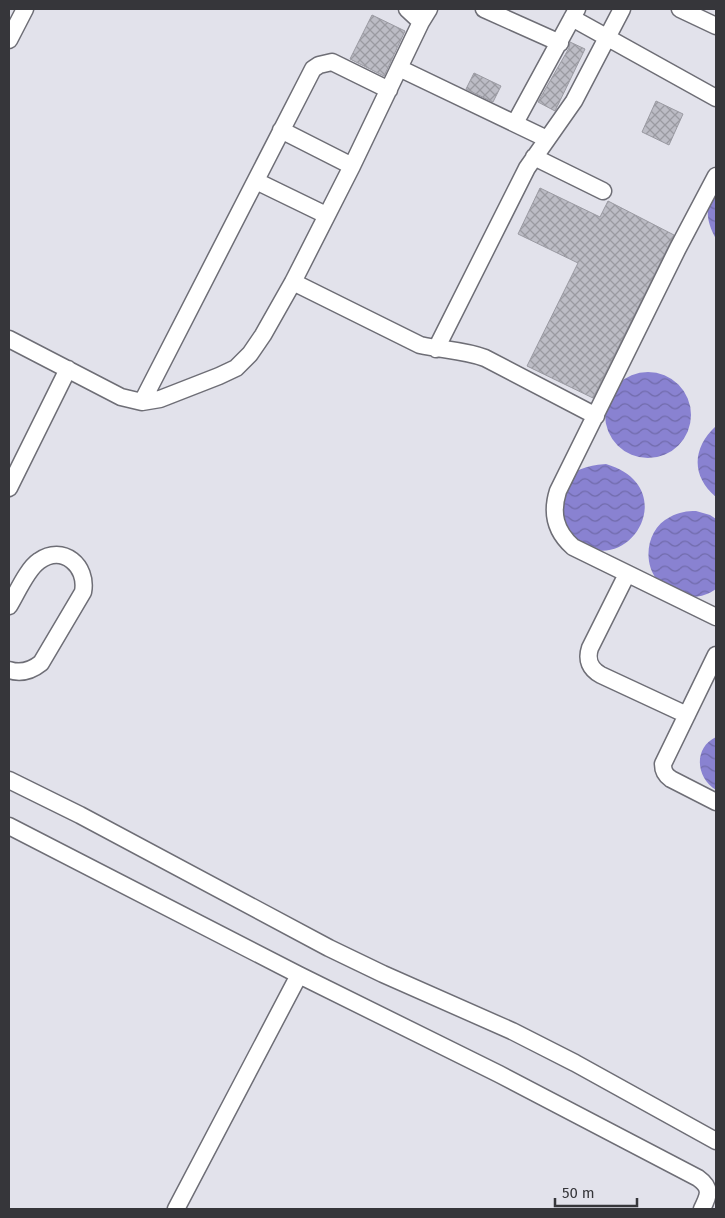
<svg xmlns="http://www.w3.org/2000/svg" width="725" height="1218" font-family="'Fira Sans',sans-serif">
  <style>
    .water { fill: url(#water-waves) }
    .building { fill: url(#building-cross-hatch); stroke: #9a9aa2 }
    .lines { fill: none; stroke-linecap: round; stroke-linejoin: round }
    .minor-casing { stroke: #6e6e76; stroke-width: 19 }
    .minor { stroke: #fff; stroke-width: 16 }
  </style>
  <defs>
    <pattern id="water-waves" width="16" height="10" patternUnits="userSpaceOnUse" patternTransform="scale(1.25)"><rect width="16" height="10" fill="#8982d1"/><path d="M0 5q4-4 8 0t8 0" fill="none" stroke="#716bab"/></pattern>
    <pattern id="building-cross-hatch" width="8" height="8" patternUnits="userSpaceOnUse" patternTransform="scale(1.25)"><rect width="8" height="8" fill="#bcbcc5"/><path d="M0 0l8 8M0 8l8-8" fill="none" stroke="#9a9aa1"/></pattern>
  </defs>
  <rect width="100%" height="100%" fill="#e2e2eb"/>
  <path class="water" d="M716,186V239C705,219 705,206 716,186Z
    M605 415a43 43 0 1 1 86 0a43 43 0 1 1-86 0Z
    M716,426V497C691,476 692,448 716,426Z
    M606,464C681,486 633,574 581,545C573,541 566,530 560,523C562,512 563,491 567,482C572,468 593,465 606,464Z
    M696,511L710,515L716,519V589C702,599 687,599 673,591C668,588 661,585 657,580C642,561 647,528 670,517C679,512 687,511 696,511Z
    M716,737V790C696,778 693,748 716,737Z"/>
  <path class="building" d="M372,15L405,31L384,76L350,59Z
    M570,42L585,49L555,111L538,102L569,48Z
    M474,73L501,86L493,102L466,89Z
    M656,101L683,114L669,145L642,132Z
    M540,188L600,217L608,201L674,235L593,398L527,366L578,263L518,234Z"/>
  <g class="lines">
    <g class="minor-casing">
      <path id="minor" d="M407,9L421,22
        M484,9L560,43
        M680,9L716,26
        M572,18L716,98
        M9,40L25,9
        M399,68L547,139
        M515,123L577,9
        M281,130L352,166
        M534,157L603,191
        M716,176L678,248L558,491C551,513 555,531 573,547L716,617
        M256,181L326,215
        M293,282L420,345C442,350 464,350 485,358L596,416
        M9,339L121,397L142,402L160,399L219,376L236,368L250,354L263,335L293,282L352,166L421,22L429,9
        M436,349L527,168L574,101L622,9
        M142,402L313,69L319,65L332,62L389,90
        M9,488L68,369
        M627,574L590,648C586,660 590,669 601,675L687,715
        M9,606C17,593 27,569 39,561C63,544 88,566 83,592L41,663C31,671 21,674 9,670
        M716,655L663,764C663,771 665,775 671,779L716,802
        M9,780L80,815L329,948L383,974L512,1031L575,1063L716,1141
        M9,826L299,975L499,1074L698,1178C712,1188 709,1195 702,1209
        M176,1209L299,975"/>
    </g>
    <use href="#minor" class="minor"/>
  </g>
  <rect width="725" height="1218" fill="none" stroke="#36363a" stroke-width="20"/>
  <path d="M555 1198v8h82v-8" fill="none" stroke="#36363a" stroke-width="2.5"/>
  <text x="562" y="1198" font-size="15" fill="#36363a" stroke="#e2e2eb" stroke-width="4" paint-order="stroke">50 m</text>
</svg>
